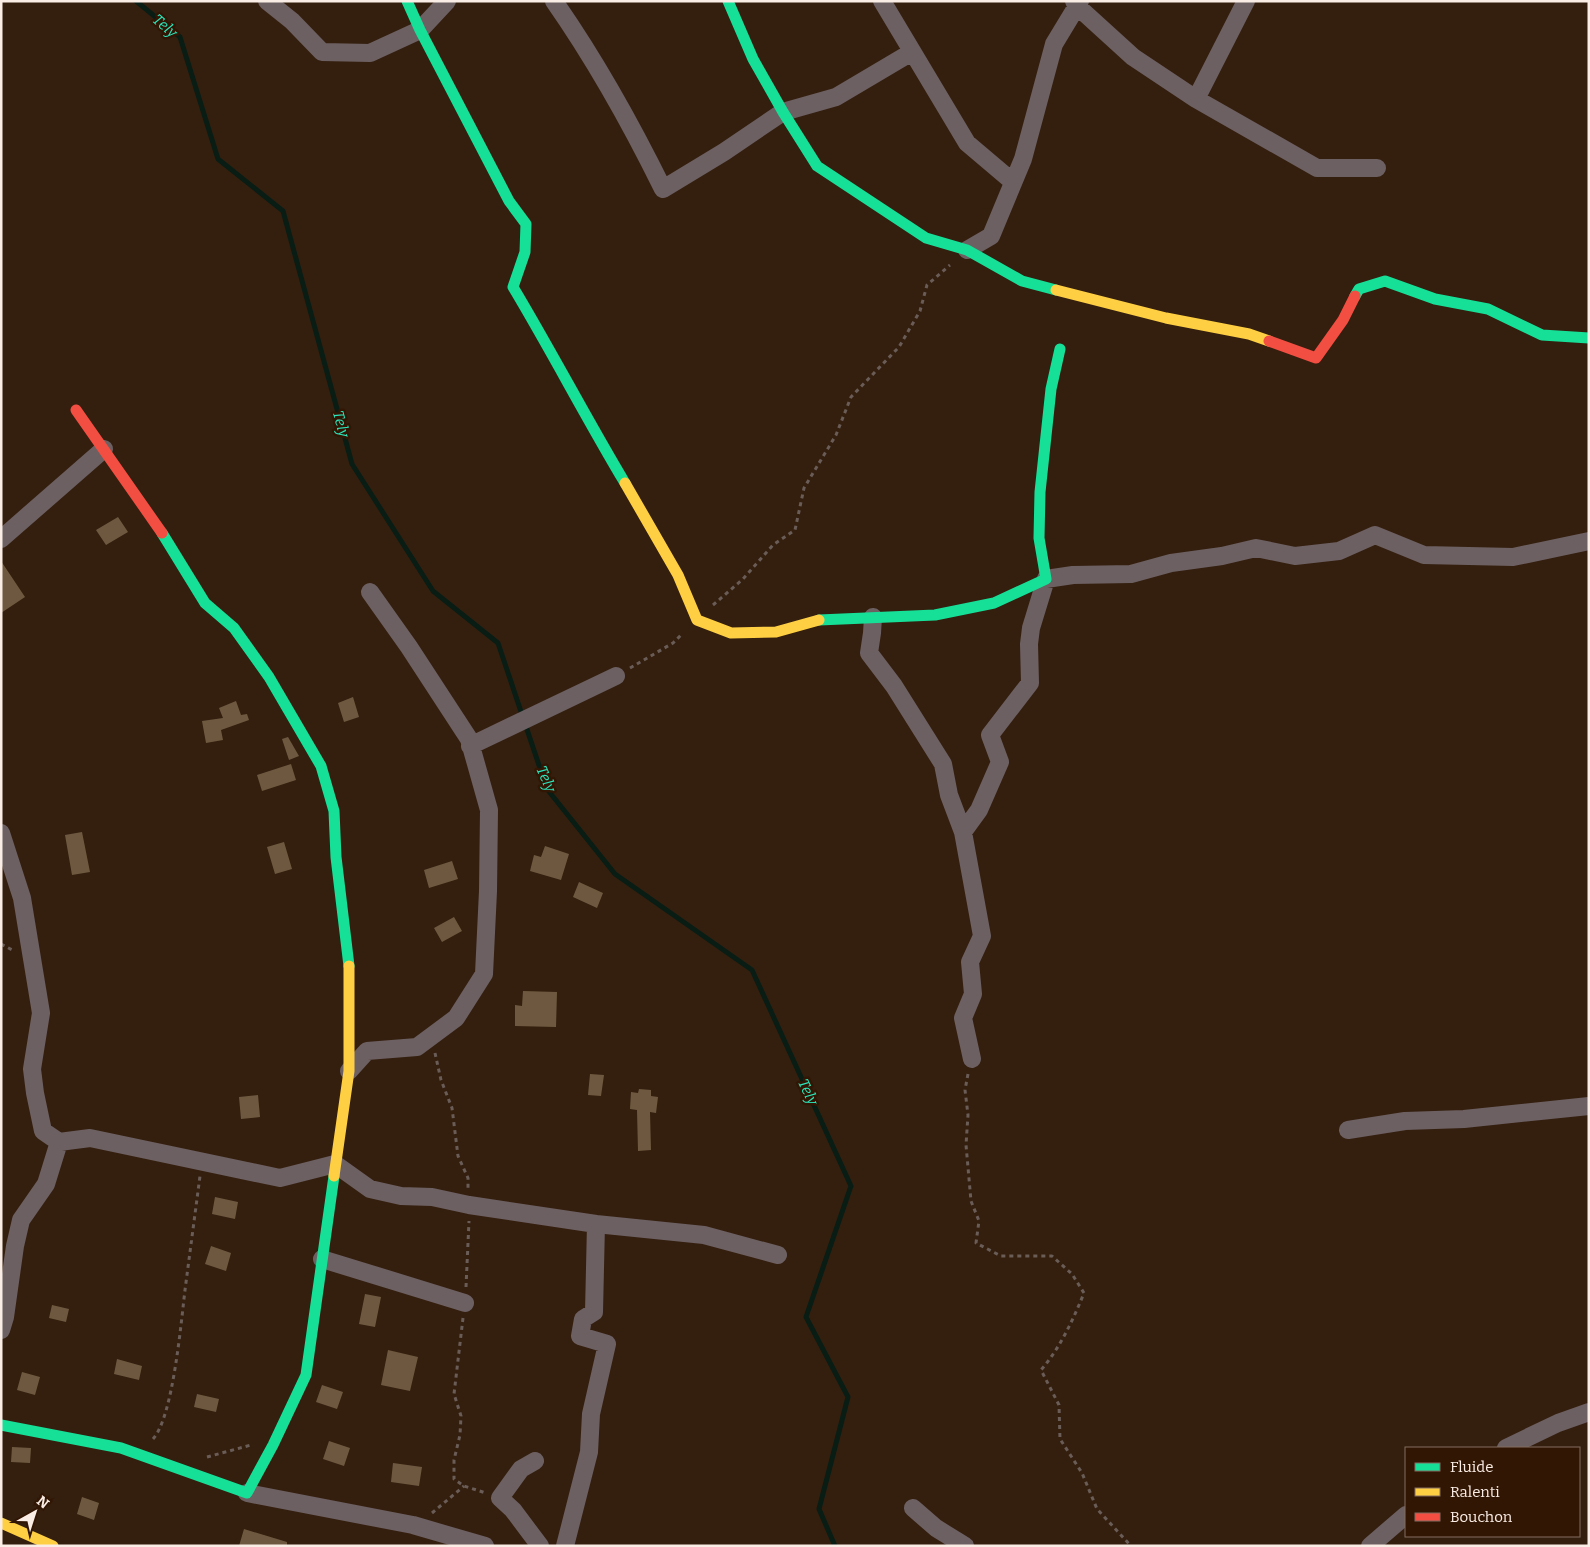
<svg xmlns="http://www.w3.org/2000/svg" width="1590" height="1547" font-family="Bitter,serif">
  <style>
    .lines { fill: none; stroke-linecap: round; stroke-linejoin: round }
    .stream { stroke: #091d15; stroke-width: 5 }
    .building { fill: #6e5940 }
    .path { stroke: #6a5c57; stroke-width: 3; stroke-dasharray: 4 4; stroke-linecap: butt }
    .street { stroke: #6d6062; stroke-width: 18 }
    .fast { stroke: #16e098; stroke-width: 11 }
    .slow { stroke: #ffcf43; stroke-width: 11 }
    .jam { stroke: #f24e42; stroke-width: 11 }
    .labels { text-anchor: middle; stroke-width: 5; stroke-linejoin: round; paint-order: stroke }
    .water-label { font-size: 15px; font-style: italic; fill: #2be9bf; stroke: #321604 }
  </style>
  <rect width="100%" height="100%" fill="#341f0f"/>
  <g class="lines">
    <path class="stream" d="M136,1L180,37L218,159L283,211L352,464L433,591L498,643L547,789L615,874L752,970L851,1186L806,1317L848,1397L819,1509L835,1546"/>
  </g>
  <path class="building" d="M118,517L128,532L106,545L96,530Z
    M1,561L25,597L1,613Z
    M353,697L359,717L344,722L338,703Z
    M236,701L241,715L247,714L249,720L221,730L223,740L206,743L202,721L223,718L219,708Z
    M288,737L299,756L289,760L282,739Z
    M291,764L296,780L262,791L257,775Z
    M82,832L90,872L72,875L65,835Z
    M284,842L292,869L275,874L267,847Z
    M545,846L569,854L561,880L530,871L534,855L541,857Z
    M452,861L458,879L429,888L424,870Z
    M579,882L603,893L597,908L573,897Z
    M454,917L462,931L442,942L434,928Z
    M523,991L557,992L556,1027L515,1026V1005L522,1006Z
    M590,1074L604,1075L601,1096L588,1095Z
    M639,1089L651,1090V1096L658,1097L656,1113L650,1112L651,1150L638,1151L637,1110L630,1109L631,1092L638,1093Z
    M258,1095L260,1117L241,1119L239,1097Z
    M215,1197L238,1202L235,1219L212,1214Z
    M211,1246L231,1253L226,1271L205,1264Z
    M365,1294L381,1297L375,1327L359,1324Z
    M52,1305L69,1309L66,1322L49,1318Z
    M388,1350L418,1357L410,1391L381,1385Z
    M117,1359L142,1366L139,1380L114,1374Z
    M22,1372L40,1377L35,1395L17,1390Z
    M322,1385L343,1392L337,1409L316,1402Z
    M197,1394L219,1399L216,1412L194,1407Z
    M329,1441L350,1448L344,1466L323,1459Z
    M12,1447L31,1448L30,1463L11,1462Z
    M393,1463L422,1467L419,1486L391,1482Z
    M82,1497L99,1503L94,1520L77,1514Z
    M244,1529L287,1542V1546H239Z"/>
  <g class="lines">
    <path class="path" d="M713,605L743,579L773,545L795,530L804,488L836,435L851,397L899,347L920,311L927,285L950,265
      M630,668L673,643L683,633
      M1,944L14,951
      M435,1053L441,1080L452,1108L458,1156L468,1178V1190
      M968,1074L965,1090L968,1115L966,1145L971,1201L979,1221L976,1243L1001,1256H1052L1072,1274L1084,1293C1073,1320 1060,1348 1041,1370L1059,1405L1060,1439L1082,1473L1097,1509L1131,1546
      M466,1287L469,1221
      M463,1318L454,1394L461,1416L460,1435L454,1460V1479L464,1486L486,1493
      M153,1439C173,1417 181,1323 185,1290C190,1252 195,1214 200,1176
      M207,1457L251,1445
      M432,1513L464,1486"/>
    <path class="street" d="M267,1L292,21L322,52L370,53L420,30L447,1
      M554,1C596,61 631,124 663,189L724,152L783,112L836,97L912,52
      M882,1L967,143L1013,182
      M1074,1L1077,6L1133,57L1196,99L1317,168H1377
      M1196,99L1246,1
      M967,250L991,236L1023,159L1054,44L1080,1
      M1,539L104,449
      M873,617L872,633L869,653L894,686L943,764L949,795L963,832L982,936L970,962L973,994L963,1018L972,1059
      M470,746L616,676
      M963,832L979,810L1000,762L990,735L1030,683L1029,644L1031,628L1046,579L1073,575L1131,574L1171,563L1222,556L1256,548L1295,556L1339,551L1375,535L1424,555L1513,557L1589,541
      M1,833L22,898L41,1013L32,1069L35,1093L43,1131L59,1142L90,1138L280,1178L335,1164L370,1189L401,1196L432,1197L469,1205L596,1224
      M349,1071L367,1051L417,1047L456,1018L484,974L488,891L489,810L469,739L409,647L370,592
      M1348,1130L1405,1121L1464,1119L1589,1106
      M322,1259L465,1303
      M1,1330L5,1317L15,1246L21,1220L46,1184L59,1142
      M1506,1448L1558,1423L1589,1412
      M535,1461L521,1469L500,1498L513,1510L540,1546
      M247,1493L413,1525L485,1546
      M913,1508L936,1528L965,1546
      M565,1546L589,1452L591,1414L607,1344L580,1336L583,1319L594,1312L596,1224L704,1235L778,1255
      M1370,1546L1406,1515"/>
    <path class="fast" d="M407,1L420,30L509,201L526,224L525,252L513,287C552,352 586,418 625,483
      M728,1L753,59L783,112L817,166L926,238L967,250L1022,281L1056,290
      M1355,296L1359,289L1385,281L1435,299L1488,309L1542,335L1589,338
      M162,533L205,603L234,628L269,677L321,766L334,811L336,857L349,966
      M819,620L935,615L994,603L1046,579L1039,538L1040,492L1051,389L1060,349
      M1,1425L121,1448L247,1493L273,1445L306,1375L334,1176"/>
    <path class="slow" d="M1056,290L1166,318L1249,334L1269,341
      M625,483L678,575L697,620L731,633L776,632L819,620
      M334,1176L349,1071V966
      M1,1523L53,1546"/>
    <path class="jam" d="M1269,341L1316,358L1343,320L1355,296
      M76,410L162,533"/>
  </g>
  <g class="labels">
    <g class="water-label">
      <text transform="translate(165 26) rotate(41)" y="5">Tely</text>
      <text transform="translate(341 424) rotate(75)" y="5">Tely</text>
      <text transform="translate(546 779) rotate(66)" y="5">Tely</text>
      <text transform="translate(808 1092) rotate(65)" y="5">Tely</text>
    </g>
  </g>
  <rect width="1590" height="1547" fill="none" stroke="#faede5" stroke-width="5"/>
  <rect x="1405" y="1447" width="175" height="90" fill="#321604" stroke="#826c5e"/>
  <rect x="1415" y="1463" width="25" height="8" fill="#16e098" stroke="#826c5e"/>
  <text x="1450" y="1472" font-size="15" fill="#faede5">Fluide</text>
  <rect x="1415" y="1488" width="25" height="8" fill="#ffcf43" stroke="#826c5e"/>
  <text x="1450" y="1497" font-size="15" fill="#faede5">Ralenti</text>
  <rect x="1415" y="1513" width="25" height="8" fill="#f24e42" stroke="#826c5e"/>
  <text x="1450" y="1522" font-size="15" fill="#faede5">Bouchon</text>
  <g transform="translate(35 1512) rotate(39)" stroke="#321604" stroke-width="4" paint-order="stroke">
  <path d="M0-4L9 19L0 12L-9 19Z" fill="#faede5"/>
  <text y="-8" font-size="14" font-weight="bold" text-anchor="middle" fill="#faede5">N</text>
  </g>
</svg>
